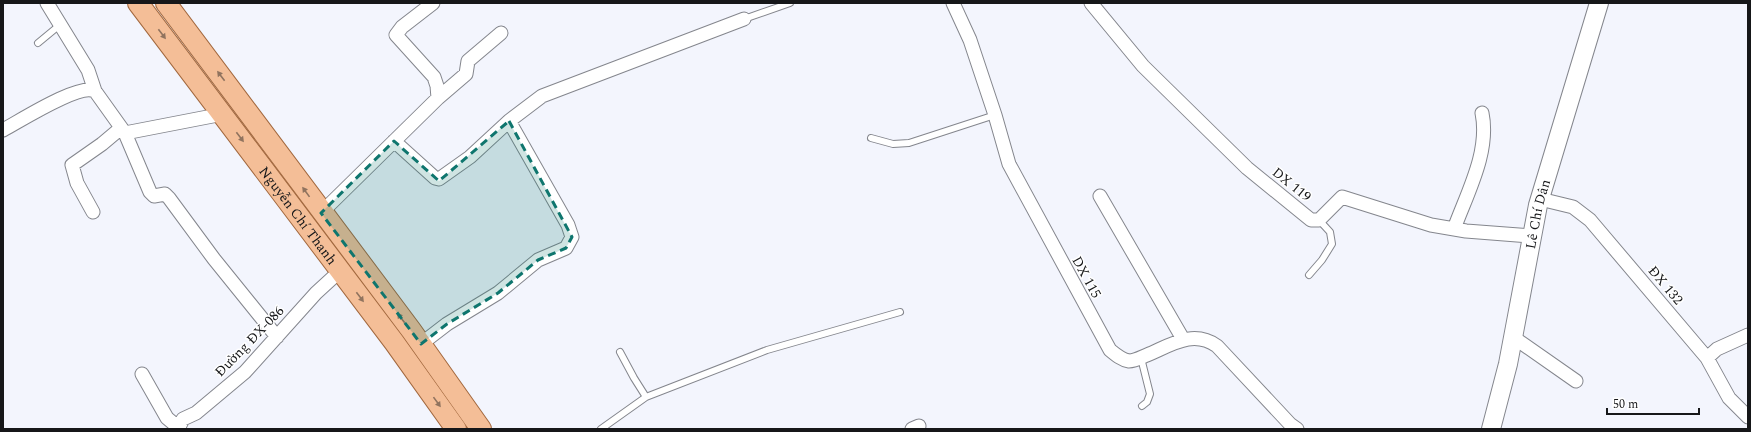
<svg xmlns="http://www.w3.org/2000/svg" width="1751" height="432" font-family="Spectral,serif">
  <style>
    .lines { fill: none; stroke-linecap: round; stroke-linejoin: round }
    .lane-casing { stroke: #84868d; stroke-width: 8 }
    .street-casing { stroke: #84868d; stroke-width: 15 }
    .secondary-casing { stroke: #84868d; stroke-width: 20 }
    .primary-casing { stroke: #a2683e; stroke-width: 22 }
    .lane { stroke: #fff; stroke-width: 6 }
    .street { stroke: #fff; stroke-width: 13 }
    .secondary { stroke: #fff; stroke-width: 18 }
    .primary { stroke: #f4be97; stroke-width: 20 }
    .oneway { fill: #90735e }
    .marked { fill: #0f766e; fill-opacity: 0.2; stroke: #0f766e; stroke-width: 3; stroke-dasharray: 8 5; stroke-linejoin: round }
    .labels { text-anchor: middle; stroke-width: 3; stroke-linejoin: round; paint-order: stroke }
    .street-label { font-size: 14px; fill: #161719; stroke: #fff }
  </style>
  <rect width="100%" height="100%" fill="#f3f5fd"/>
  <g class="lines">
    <g class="lane-casing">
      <path id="lane" d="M744,19L790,3
        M38,43L61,24
        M871,138L893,144L909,143L995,115
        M1309,275L1322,260L1332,244L1330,232L1319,220
        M620,352L634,378L646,397
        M1141,358L1150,394L1147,402L1142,406
        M601,429L646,397L767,350L900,312"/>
    </g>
    <g class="street-casing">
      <path id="street" d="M47,3L88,70L95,91
        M953,3L970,40L995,115L1009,164L1110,350C1116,355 1122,360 1129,361C1135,361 1142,357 1147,355C1171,345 1193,329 1217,346L1290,424L1297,429
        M1091,3L1143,66L1247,168L1311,220H1319L1342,197L1431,225L1466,231L1531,236
        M438,98L466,74L468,61L501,33
        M3,130C20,121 79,83 95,91L125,133L223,114
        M125,133L150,192L154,196L165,194L169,198L214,259L277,337
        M394,141L435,178L439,179L470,157L509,121L542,96L744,19
        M1100,196L1183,339
        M1540,199L1573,207L1590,220L1707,358L1729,398L1748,417
        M93,212L77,183L72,165L102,144L121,128
        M321,213L438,98L437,86L434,77L396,35L402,27L433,3
        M1454,229C1467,193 1490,152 1482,113
        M1513,337L1576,381
        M421,344L447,324L498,293L538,260L566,248L572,237L568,225L509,121
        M1707,358L1717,349L1748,335
        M142,374L167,418L179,428
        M178,429L183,419L196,413L245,372L316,293L340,271
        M912,429L919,426"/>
    </g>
    <g class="secondary-casing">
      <g id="secondary">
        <path id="s1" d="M1491,429L1508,364L1538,205L1599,3"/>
      </g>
    </g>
    <g class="primary-casing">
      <g id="primary">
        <path id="s2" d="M138,3L394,342L456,429"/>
        <path d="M166,3L411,330L481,429"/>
      </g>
    </g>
    <use href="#lane" class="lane"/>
    <use href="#street" class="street"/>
    <use href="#secondary" class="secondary"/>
    <use href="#primary" class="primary"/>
  </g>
  <defs><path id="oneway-solid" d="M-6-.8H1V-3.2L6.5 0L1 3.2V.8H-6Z"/></defs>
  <g class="oneway">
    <use href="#oneway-solid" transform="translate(162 34) rotate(53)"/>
    <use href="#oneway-solid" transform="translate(221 76) rotate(-127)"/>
    <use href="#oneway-solid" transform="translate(240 137) rotate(53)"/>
    <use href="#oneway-solid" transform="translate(306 192) rotate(-126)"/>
    <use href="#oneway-solid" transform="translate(360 297) rotate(53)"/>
    <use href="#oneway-solid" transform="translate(401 318) rotate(-127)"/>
    <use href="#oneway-solid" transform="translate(437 402) rotate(54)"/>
  </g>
  <path class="marked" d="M509,121L572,237L566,248L538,260L498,293L447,324L421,344L321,213L394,141L439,181Z"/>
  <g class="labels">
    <g class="street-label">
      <text transform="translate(1292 184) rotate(39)" y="5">DX 119</text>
      <text dy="5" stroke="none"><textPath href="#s1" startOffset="220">Lê Chí Dân</textPath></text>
      <text dy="5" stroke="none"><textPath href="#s2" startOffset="266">Nguyễn Chí Thanh</textPath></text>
      <text transform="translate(1087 277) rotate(61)" y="5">DX 115</text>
      <text transform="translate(1666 285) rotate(50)" y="5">ĐX 132</text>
      <text transform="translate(249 341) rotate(-46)" y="5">Đường ĐX-086</text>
    </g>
  </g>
  <rect width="1751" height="432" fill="none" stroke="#161719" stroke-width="8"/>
  <path d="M1607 408v6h92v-6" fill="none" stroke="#161719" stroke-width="2"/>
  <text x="1613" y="408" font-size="12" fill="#161719" stroke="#ffffff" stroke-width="3" paint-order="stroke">50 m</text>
</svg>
